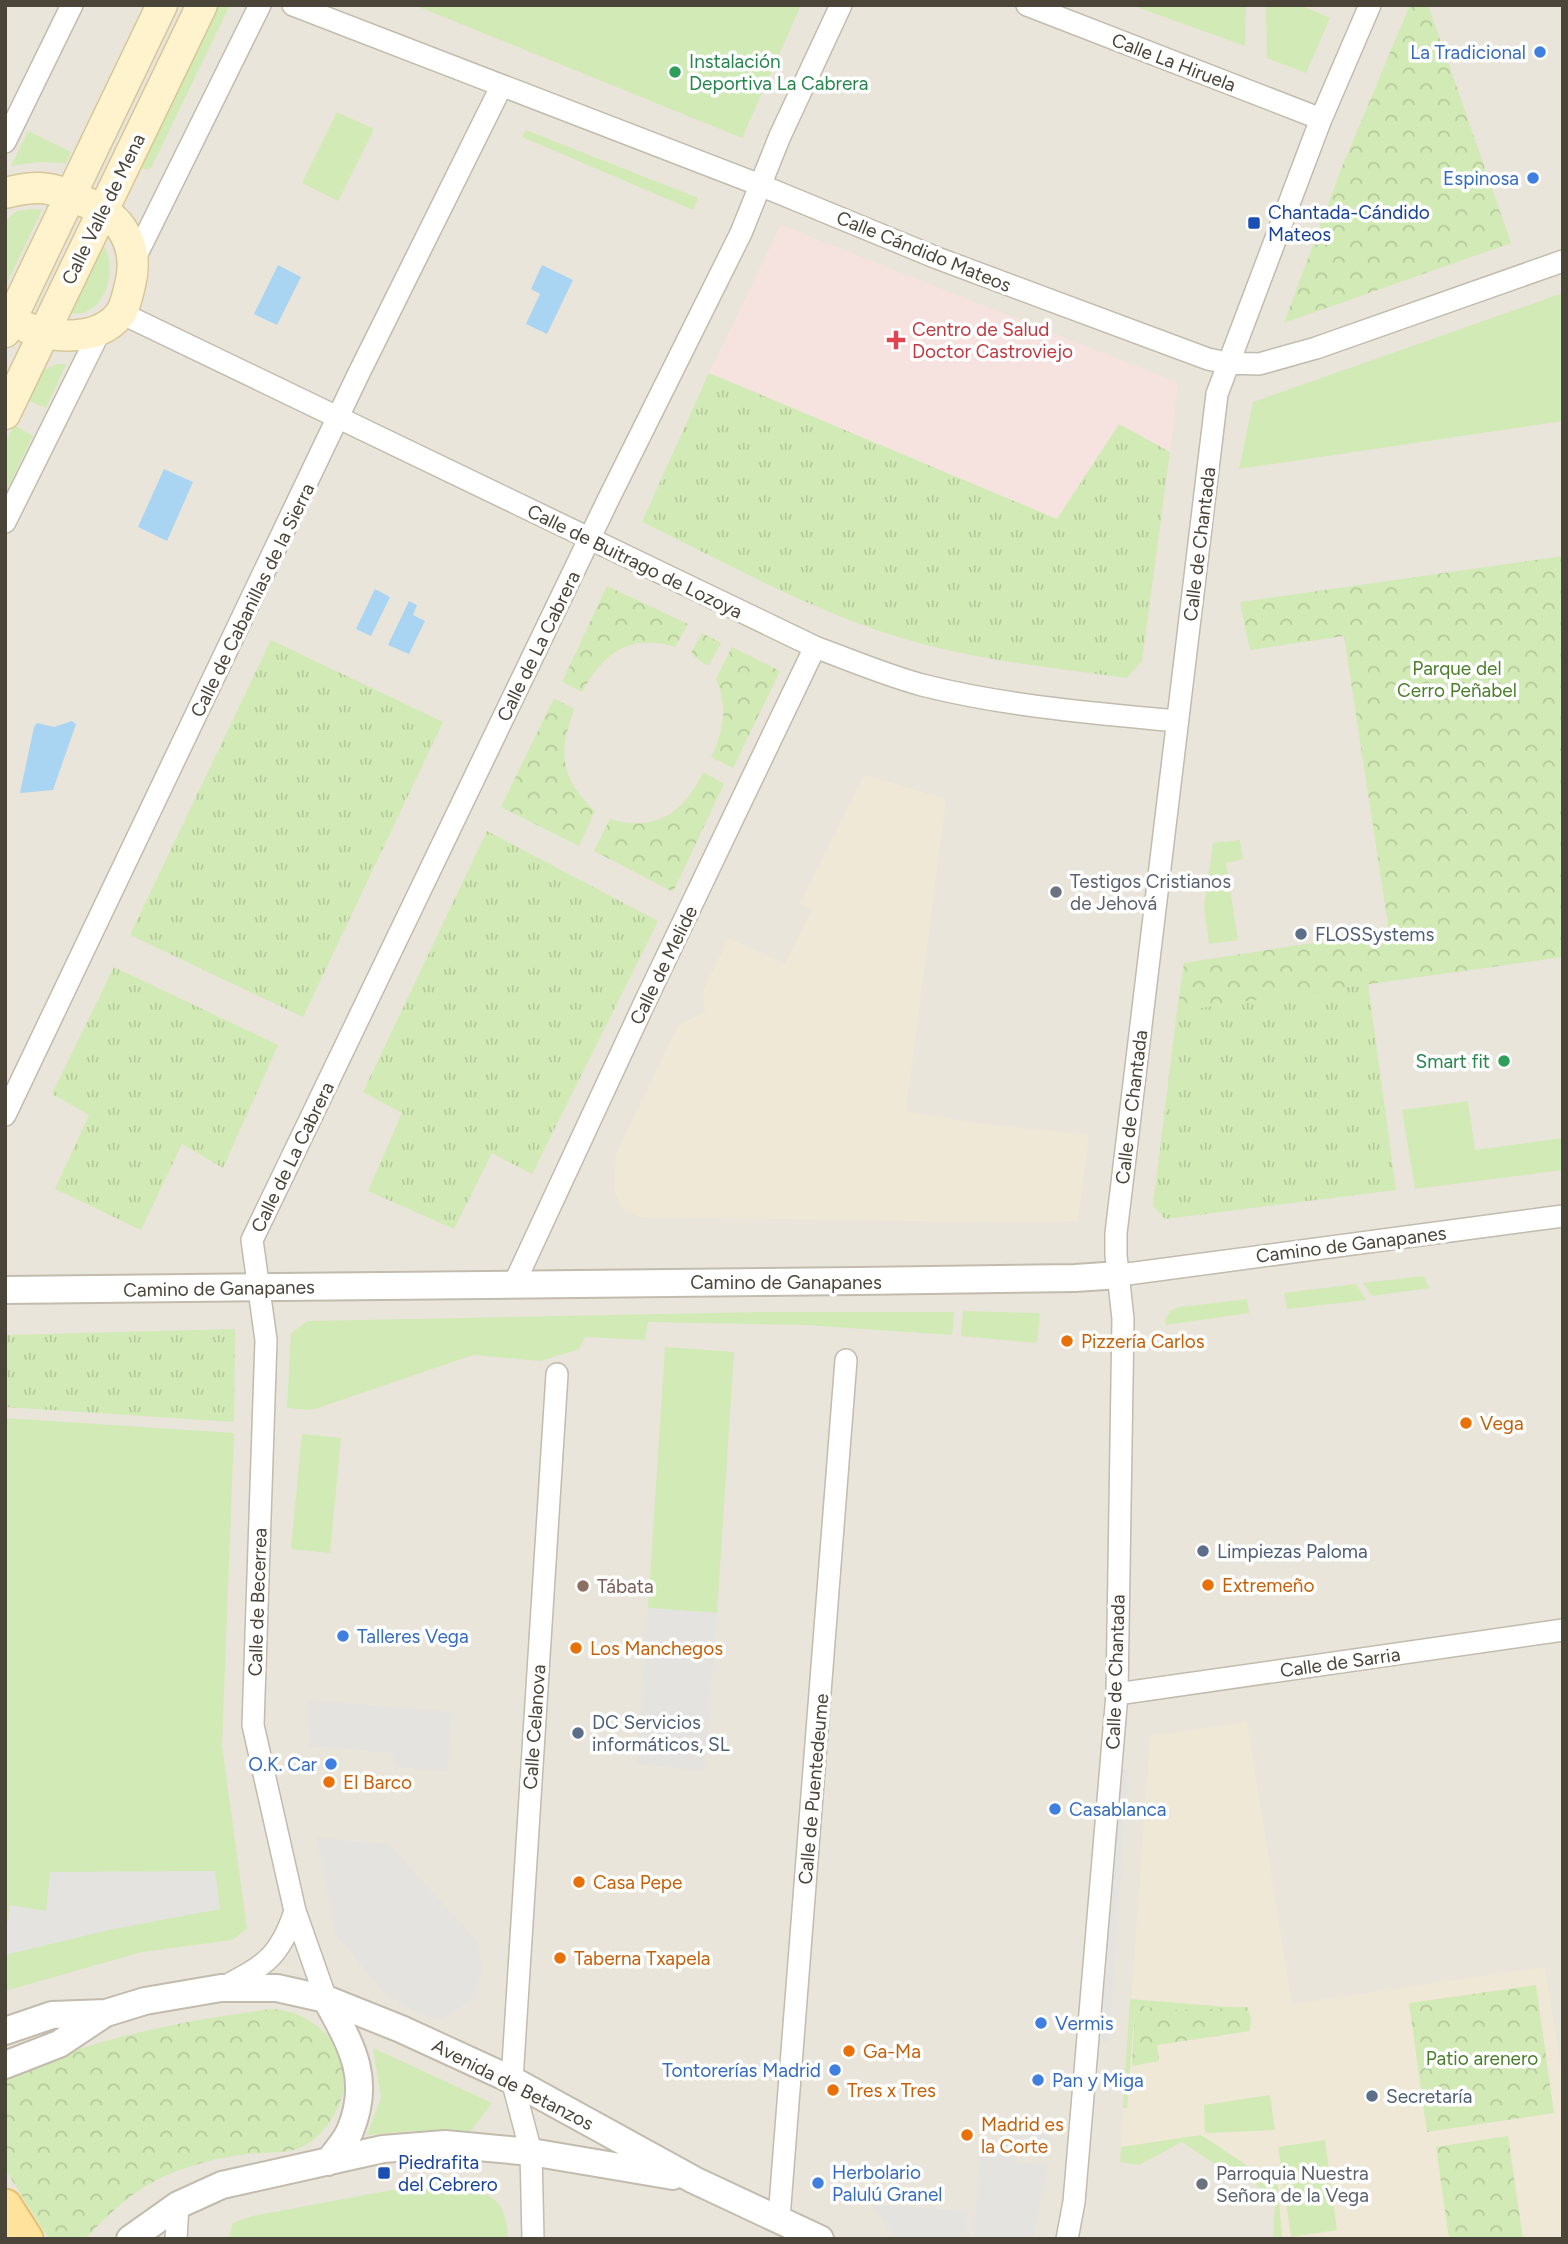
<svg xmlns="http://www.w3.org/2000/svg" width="1568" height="2244" font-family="Figtree,sans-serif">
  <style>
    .residential { fill: #eae5da }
    .education { fill: #efe8d6 }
    .medical { fill: #f6e3e0 }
    .grass { fill: url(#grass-tufts) }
    .park { fill: url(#park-crowns) }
    .garden { fill: #d2eab5 }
    .parking { fill: #e5e3e0 }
    .water { fill: #a9d4f2 }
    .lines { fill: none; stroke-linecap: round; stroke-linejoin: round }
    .minor-casing { stroke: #c2bbae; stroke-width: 24 }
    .tertiary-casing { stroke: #c2bbae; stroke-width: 30 }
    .secondary-casing { stroke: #d6c79b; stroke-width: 33 }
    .primary-casing { stroke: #e6c16a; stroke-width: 37 }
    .minor { stroke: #fff; stroke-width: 21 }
    .tertiary { stroke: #fff; stroke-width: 26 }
    .secondary { stroke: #fff3cd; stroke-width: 30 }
    .primary { stroke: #ffe39c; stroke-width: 33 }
    .shop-dot { fill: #3f7fe0; stroke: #fff; stroke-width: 2.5 }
    .leisure-dot { fill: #2e9e5b; stroke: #fff; stroke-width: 2.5 }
    .transit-dot { fill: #1a4fb4; stroke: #fff; stroke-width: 2.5 }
    .health-dot { fill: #e0444e; stroke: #fff; stroke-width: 2.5 }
    .worship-dot { fill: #6b7280; stroke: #fff; stroke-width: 2.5 }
    .service-dot { fill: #5c6f8a; stroke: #fff; stroke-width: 2.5 }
    .food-dot { fill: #e8710a; stroke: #fff; stroke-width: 2.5 }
    .education-dot { fill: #8d6e63; stroke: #fff; stroke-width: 2.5 }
    .labels { text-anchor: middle; stroke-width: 7; stroke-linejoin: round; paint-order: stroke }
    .shop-label { font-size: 19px; fill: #366cbe; stroke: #fff; text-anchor: start }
    .leisure-label { font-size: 19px; fill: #27864d; stroke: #fff; text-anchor: start }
    .street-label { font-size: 19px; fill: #4b4439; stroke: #fff }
    .transit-label { font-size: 19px; fill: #164399; stroke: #fff; text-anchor: start }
    .health-label { font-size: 19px; fill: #be3a42; stroke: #fff; text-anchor: start }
    .park-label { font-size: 19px; fill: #4a7f2a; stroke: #fff }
    .worship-label { font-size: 19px; fill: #5b616d; stroke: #fff; text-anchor: start }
    .service-label { font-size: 19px; fill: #4e5e75; stroke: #fff; text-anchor: start }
    .food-label { font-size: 19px; fill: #c56008; stroke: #fff; text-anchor: start }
    .education-label { font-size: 19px; fill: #785e54; stroke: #fff; text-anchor: start }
  </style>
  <defs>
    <pattern id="grass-tufts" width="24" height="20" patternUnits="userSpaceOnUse" patternTransform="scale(1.75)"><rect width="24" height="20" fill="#d2eab5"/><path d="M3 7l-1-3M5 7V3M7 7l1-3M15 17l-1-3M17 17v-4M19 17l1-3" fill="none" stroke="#b6ca9c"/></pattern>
    <pattern id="park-crowns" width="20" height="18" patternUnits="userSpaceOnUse" patternTransform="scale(1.75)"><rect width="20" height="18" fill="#d2eab5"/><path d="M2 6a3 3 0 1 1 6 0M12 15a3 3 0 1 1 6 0" fill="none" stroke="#b6ca9c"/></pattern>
  </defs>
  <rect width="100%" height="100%" fill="#f6f3ec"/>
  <path class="residential" d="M5,5H1563V2239H5Z"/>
  <path class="education" d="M864,775L946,799L906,1111L968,1122L1089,1135L1078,1221L981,1222L640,1217L622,1209L614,1189L616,1154L678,1026L705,1012L703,990L729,938L785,964L812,910L800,903Z
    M1247,1722L1292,2004L1545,1967L1563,2081V2239H1282L1277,2186L1201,2135L1121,2147L1150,1736Z"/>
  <path class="medical" d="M781,225L1178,383L1170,452L1119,424L1057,519L709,373Z"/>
  <path class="grass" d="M709,373L1057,519L1119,424L1170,452L1142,661L1127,678C1064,669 1001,663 939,648C833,623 738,569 642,522Z
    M271,640L443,722L303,1017L130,935Z
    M487,831L658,921L532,1174L492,1153L454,1229L368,1191L402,1113L363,1092Z
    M114,967L278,1045L223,1168L182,1144L141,1230L55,1189L89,1115L52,1094Z
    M1368,984L1396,1190L1165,1219L1153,1206L1177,1011Z
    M235,1329L234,1422L5,1407V1335Z"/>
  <path class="park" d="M1410,5H1428L1511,243L1284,323L1342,167Z
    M1563,556V957L1177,1011L1184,963L1389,931L1344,636L1250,650L1240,602Z
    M607,586L688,624L675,647C629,633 604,653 582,692L562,682Z
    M702,633L721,643L709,665L704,664L691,653Z
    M732,647L780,671L733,768L711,757C724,731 728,706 716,679Z
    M554,698L574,709C558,753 560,778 595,811L579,846L501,807Z
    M703,772L724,784L673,892L594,851L610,819C655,833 685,812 703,772Z
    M1536,1985L1554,2113L1427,2132L1409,2003Z
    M1135,2004L1163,2010L1247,2007L1251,2018L1250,2031L1157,2045L1159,2061L1132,2066Z
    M271,2009C294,2010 311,2019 327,2035C340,2049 344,2066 344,2084C343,2108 323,2138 300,2148C284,2154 264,2152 247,2154C217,2158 182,2166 155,2181C127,2195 106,2217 85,2239H49L5,2169V2079C85,2039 183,2021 271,2009Z
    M1508,2136L1523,2239H1449L1436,2147Z"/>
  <path class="garden" d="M216,5H230L151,168L146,170L138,166Z
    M414,5H801L742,138Z
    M1132,5H1246L1245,46L1131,5Z
    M1266,5H1300L1330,18L1306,73L1267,58Z
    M337,112L374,129L338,201L302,183Z
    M526,130L698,198L693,210L522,137Z
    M28,131L71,152L66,163L40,162L11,166Z
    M32,209L42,210L5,287V221L17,211Z
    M102,243C121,269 103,320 70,313Z
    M1563,293V421L1239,469L1253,402Z
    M57,364H66L46,408L27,400L42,371Z
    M14,425L33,436L5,494V444Z
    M1240,840L1243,859L1226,863L1238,940L1209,944L1204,907L1213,843Z
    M1468,1101L1475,1150L1563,1138V1170L1415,1189L1402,1110Z
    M1423,1276L1430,1288L1372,1296L1363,1283Z
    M1356,1284L1366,1300L1287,1309L1284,1293Z
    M1247,1299L1249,1313L1166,1325L1165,1319L1171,1310L1181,1307Z
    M963,1311L1040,1313L1037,1343L961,1336Z
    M762,1312H954L952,1335L805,1325L648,1322L645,1340L585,1337L579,1349L541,1361L473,1355L312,1410L287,1408L291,1333L308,1321Z
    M665,1347L734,1352L717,1613L648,1608Z
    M5,1418L234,1433L222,1745L247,1929L232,1940L142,1952L5,1991Z
    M302,1434L341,1438L330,1553L291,1549Z
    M1130,1999L1239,2008L1163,2010L1135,2004L1127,2108H1123Z
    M373,2048L492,2103L470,2132L410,2131L367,2135L381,2098Z
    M1270,2095L1275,2130L1205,2133L1204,2105Z
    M1201,2135L1278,2186L1282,2239H1273L1275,2204L1263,2203L1265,2194L1249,2177L1229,2166L1224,2170L1182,2142L1139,2165L1120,2162L1121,2147Z
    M1325,2140L1337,2230L1291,2237L1278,2147Z
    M439,2185C479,2191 507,2189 508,2239H228L233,2223L252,2216L387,2191Z"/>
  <path class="parking" d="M648,1608L717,1613L705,1771L637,1764Z
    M308,1700L452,1712L448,1771L395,1767L392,1753L309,1746Z
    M1120,1770H1128L1109,2043L1101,2042Z
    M316,1838L389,1844L477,1941L483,1969L472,2000L442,2020L417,2013L383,1992L336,1934Z
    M215,1871L220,1909L109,1930L5,1955V1922H8L10,1905L46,1911L50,1872Z
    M1000,2131L1052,2135L1050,2155L1018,2151L1013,2156L1017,2162L1048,2165L1033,2239H895L872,2204L968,2211L967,2232L971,2236L974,2235L981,2143L999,2144Z"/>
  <path class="water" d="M278,265L301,277L277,325L254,314Z
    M542,265L573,280L547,334L526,324L540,294L531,289Z
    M164,469L193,482L167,541L138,527Z
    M375,589L390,597L371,636L356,629Z
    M409,601L417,605L413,615L425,621L409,654L388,645Z
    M72,721L76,724L53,790L20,793L34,727L37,723L54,727Z"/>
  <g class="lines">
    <g class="minor-casing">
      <path id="minor" d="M293,5L760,185L937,258L1208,359L1227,363L1259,364L1316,348L1563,261
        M1027,5L1321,119
        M5,142L72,5
        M134,260L260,5
        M121,313L815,647C850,660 885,675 922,685C1005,706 1092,713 1177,721
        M5,522L101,329
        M5,1115L357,377L501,87
        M1120,1275L1563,1216
        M514,1284L645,1002L815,647
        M1117,1694L1563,1630
        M224,1987C265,1965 280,1957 295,1911
        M326,1999L295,1911L253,1725L266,1340L252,1240L608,500L741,233L780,136L841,5
        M779,2218L846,1360
        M176,2239L178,2205
        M533,2239L531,2152L512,2080L557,1374
        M1067,2239L1074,2202L1117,1694L1123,1319L1116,1255V1233L1217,394L1321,119L1370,5"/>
    </g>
    <g class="tertiary-casing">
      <path id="tertiary" d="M5,1290L858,1281L1075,1278L1120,1275
        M326,1999C351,2045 372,2078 350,2131C345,2142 335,2153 328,2162
        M5,2031L52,2015L106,2013L145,2001L221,1988H277L326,1999L401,2029L512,2080L694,2180L820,2239
        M5,2065L59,2044L104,2014
        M130,2239L178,2205L222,2185L383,2149L445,2144L531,2152L673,2176"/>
    </g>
    <g class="secondary-casing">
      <path id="secondary" d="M5,193C38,185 52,186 83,201C97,207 113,215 122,229C133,246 135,266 130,285C128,294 126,303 122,311C103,341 57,339 28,328
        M5,332L162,5
        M5,414L202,5"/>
    </g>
    <g class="primary-casing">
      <path id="primary" d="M5,2206L26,2239"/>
    </g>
    <use href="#minor" class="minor"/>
    <use href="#tertiary" class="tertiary"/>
    <use href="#secondary" class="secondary"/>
    <use href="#primary" class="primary"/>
  </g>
  <g class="shop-dot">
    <circle cx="1540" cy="52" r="7"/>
    <circle cx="1533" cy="178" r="7"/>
    <circle cx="343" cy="1636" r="7"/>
    <circle cx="331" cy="1764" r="7"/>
    <circle cx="1055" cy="1809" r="7"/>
    <circle cx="1041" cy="2023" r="7"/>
    <circle cx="835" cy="2070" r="7"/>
    <circle cx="1038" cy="2080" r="7"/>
    <circle cx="818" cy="2183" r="7"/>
  </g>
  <g class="leisure-dot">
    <circle cx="675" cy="72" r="7"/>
    <circle cx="1504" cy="1061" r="7"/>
  </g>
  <g class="transit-dot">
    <rect x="1247" y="216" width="14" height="14" rx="3.5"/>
    <rect x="377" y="2166" width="14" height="14" rx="3.5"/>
  </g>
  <path class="health-dot" d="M892.5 329.5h7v7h7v7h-7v7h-7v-7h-7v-7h7z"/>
  <g class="worship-dot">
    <circle cx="1056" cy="892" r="7"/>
    <circle cx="1202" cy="2184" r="7"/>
  </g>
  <g class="service-dot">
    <circle cx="1301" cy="934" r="7"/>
    <circle cx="1203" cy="1551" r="7"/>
    <circle cx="578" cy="1733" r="7"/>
    <circle cx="1372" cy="2096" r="7"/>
  </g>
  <g class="food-dot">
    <circle cx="1067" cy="1341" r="7"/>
    <circle cx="1466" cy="1423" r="7"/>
    <circle cx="1208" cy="1585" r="7"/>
    <circle cx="576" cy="1648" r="7"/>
    <circle cx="329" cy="1782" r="7"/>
    <circle cx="579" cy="1882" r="7"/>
    <circle cx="560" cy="1958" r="7"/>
    <circle cx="849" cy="2051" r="7"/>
    <circle cx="833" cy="2090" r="7"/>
    <circle cx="967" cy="2135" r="7"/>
  </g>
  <circle class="education-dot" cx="583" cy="1586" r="7"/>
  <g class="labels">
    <g class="shop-label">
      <text x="1526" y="59" text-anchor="end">La Tradicional</text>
      <text x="1519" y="185" text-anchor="end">Espinosa</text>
      <text x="357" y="1643">Talleres Vega</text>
      <text x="317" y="1771" text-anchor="end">O.K. Car</text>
      <text x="1069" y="1816">Casablanca</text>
      <text x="1055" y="2030">Vermis</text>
      <text x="821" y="2077" text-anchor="end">Tontorerías Madrid</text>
      <text x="1052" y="2087">Pan y Miga</text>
      <text x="832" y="2179">Herbolario<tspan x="832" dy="22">Palulú Granel</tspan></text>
    </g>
    <g class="leisure-label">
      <text x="689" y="68">Instalación<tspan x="689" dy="22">Deportiva La Cabrera</tspan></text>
      <text x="1490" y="1068" text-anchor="end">Smart fit</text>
    </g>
    <g class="street-label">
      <text transform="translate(1174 62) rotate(21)" y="7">Calle La Hiruela</text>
      <text transform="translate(103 209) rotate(-64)" y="7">Calle Valle de Mena</text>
      <text transform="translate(924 251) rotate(22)" y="7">Calle Cándido Mateos</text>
      <text transform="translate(1199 544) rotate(-83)" y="7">Calle de Chantada</text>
      <text transform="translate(635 561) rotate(26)" y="7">Calle de Buitrago de Lozoya</text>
      <text transform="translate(252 600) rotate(-64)" y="7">Calle de Cabanillas de la Sierra</text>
      <text transform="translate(538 646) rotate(-64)" y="7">Calle de La Cabrera</text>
      <text transform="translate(663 965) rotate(-64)" y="7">Calle de Melide</text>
      <text transform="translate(1131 1107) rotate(-83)" y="7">Calle de Chantada</text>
      <text transform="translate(292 1157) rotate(-64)" y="7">Calle de La Cabrera</text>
      <text transform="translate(1351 1244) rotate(-7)" y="7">Camino de Ganapanes</text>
      <text x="786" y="1289">Camino de Ganapanes</text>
      <text transform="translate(219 1288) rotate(-1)" y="7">Camino de Ganapanes</text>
      <text transform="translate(257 1602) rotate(-88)" y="7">Calle de Becerrea</text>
      <text transform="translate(1340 1662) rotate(-8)" y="7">Calle de Sarria</text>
      <text transform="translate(1115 1672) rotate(-88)" y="7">Calle de Chantada</text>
      <text transform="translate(534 1727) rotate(-86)" y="7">Calle Celanova</text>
      <text transform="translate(813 1789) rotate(-85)" y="7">Calle de Puentedeume</text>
      <text transform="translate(513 2084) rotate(27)" y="7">Avenida de Betanzos</text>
    </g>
    <g class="transit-label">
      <text x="1268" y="219">Chantada-Cándido<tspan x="1268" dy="22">Mateos</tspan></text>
      <text x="398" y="2169">Piedrafita<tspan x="398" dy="22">del Cebrero</tspan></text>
    </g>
    <g class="health-label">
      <text x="912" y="336">Centro de Salud<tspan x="912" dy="22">Doctor Castroviejo</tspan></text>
    </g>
    <g class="park-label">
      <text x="1457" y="675">Parque del<tspan x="1457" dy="22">Cerro Peñabel</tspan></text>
      <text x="1482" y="2065">Patio arenero</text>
    </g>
    <g class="worship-label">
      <text x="1070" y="888">Testigos Cristianos<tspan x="1070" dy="22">de Jehová</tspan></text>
      <text x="1216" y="2180">Parroquia Nuestra<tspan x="1216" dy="22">Señora de la Vega</tspan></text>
    </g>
    <g class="service-label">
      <text x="1315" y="941">FLOSSystems</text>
      <text x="1217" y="1558">Limpiezas Paloma</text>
      <text x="592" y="1729">DC Servicios<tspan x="592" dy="22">informáticos, SL</tspan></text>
      <text x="1386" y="2103">Secretaría</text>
    </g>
    <g class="food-label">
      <text x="1081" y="1348">Pizzería Carlos</text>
      <text x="1480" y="1430">Vega</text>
      <text x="1222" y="1592">Extremeño</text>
      <text x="590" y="1655">Los Manchegos</text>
      <text x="343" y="1789">El Barco</text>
      <text x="593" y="1889">Casa Pepe</text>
      <text x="574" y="1965">Taberna Txapela</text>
      <text x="863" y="2058">Ga-Ma</text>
      <text x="847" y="2097">Tres x Tres</text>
      <text x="981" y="2131">Madrid es<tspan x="981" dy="22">la Corte</tspan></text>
    </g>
    <g class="education-label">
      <text x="597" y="1593">Tábata</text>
    </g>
  </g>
  <rect width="1568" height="2244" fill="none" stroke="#4b4439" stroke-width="14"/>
</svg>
